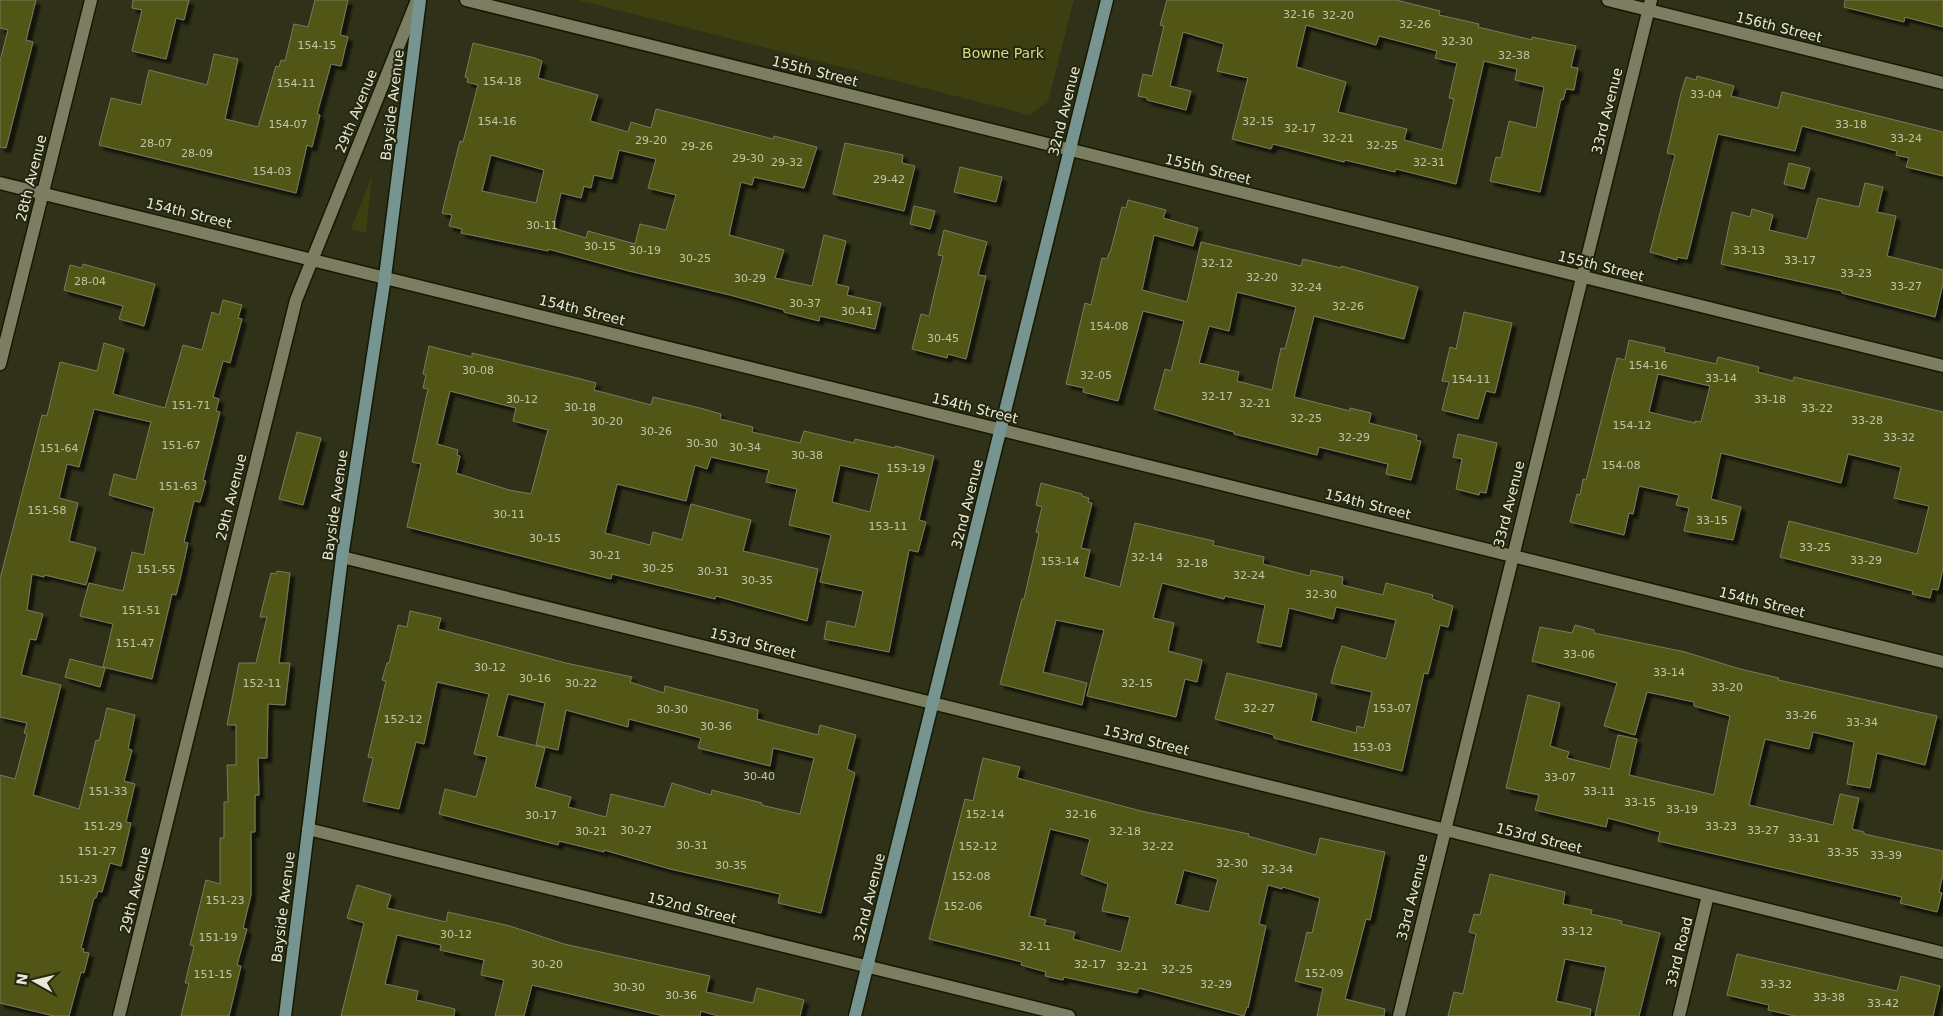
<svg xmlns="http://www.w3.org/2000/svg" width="1943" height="1016" font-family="'DejaVu Sans',sans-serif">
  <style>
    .green { fill: #3d3f10 }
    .building { fill: #515412; stroke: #787b5f; fill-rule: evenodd; filter: url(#shadow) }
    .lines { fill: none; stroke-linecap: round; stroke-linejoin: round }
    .street-casing { stroke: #171802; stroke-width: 15 }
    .secondary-casing { stroke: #171802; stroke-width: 15 }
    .street { stroke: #7c7e62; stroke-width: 12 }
    .secondary { stroke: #769490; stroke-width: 12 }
    .labels { text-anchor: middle; stroke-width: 4; stroke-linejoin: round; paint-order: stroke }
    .number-label { font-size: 11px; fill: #c2c4a8 }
    .street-label { font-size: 14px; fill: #e8e9da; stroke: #25270e }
    .park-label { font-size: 14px; fill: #d7dc81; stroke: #25270e }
  </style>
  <defs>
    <filter id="shadow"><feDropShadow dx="4.5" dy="4.5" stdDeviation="1" flood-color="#0009"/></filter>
  </defs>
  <rect width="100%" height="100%" fill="#2f3118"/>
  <path class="green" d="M578,0H1074L1048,102L1030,115Z
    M372,176L366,233L351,229Z"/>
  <path class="building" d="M0,0H36L26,40L33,42L6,148L0,147V61L8,30L0,28Z
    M133,0H189L184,20L176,18L166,59L132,51L142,10L132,8Z
    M315,0H348L340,35L348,37L341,66L331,64L317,114L320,115L312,147L307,145L296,193L99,145L111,98L141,105L149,70L207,85L214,54L238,59L225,119L258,127L276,66L279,67L281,60L285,61L294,24L308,27Z
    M1167,0H1396L1440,11L1439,15L1479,24L1478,27L1532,40V37L1576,46L1571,67L1578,68L1574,90L1566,89L1563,100L1561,99L1540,192L1490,181L1496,157L1501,158L1509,121L1536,128L1544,87L1515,80L1517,69L1484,61L1456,184L1396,169L1395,172L1345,160L1344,162L1273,144L1271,149L1232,139L1248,78L1217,71L1224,44L1183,32L1170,86L1191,91L1186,110L1147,100V98L1138,96L1143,74L1152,76L1164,26L1160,25ZM1306,25L1376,45L1379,36L1437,51L1435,58L1457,63L1449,98L1454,99L1442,150L1404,140L1407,129L1338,112L1346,82L1296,67Z
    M1845,0H1943V27L1905,17L1904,22L1844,7Z
    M473,43L535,58L542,61L538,78L598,95L590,121L628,132L631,122L651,128L656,109L773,139L774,136L817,147L804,188L754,177L752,185L741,182L729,235L784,250L775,278L812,286L824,235L846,241L836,284L849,287L847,295L881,303L875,329L820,316L819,321L784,312V310L730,295L629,271L548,249V251L461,233L462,229L449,226L452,215L442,213L460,141L463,142L478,85L467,82L468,78L465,77ZM619,150L656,159L648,188L676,195L666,230L640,224L635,244L588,231L586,238L553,228L561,193L581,198L584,186L591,188L594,175L612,179ZM491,155L544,170L536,203L482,191Z
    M1697,76L1734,86L1731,96L1778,108L1782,92L1943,132V176L1906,167L1909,158L1896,155L1897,151L1802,126L1795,151L1718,134L1687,259L1677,257V260L1650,252L1675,155L1667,153L1681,93L1686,77L1696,80Z
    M845,143L903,155L902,163L915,166L904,211L833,194Z
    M1789,163L1810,168L1804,189L1784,184Z
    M960,167L1002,177L996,202L954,192Z
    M1865,183L1883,187L1877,212L1896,216L1887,256L1943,270V284L1935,317L1842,293V291L1721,264L1732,212L1750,217L1752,209L1773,215L1769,230L1807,239L1818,198L1859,207Z
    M1128,200L1166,210L1163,218L1198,228L1193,246L1154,235L1142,290L1187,302L1201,242L1301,266L1303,259L1341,268V266L1418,287L1404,339L1314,316L1294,397L1350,411V408L1371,413L1369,423L1417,435L1416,440L1421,441L1411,480L1386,474L1388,464L1319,447L1317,455L1234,434V432L1154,409L1165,369L1171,371L1184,321L1143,311L1118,401L1083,392L1084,388L1066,384L1085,303L1091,305L1102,258L1107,259L1109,253H1110L1122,207L1126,208ZM1237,292L1296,307L1285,349L1281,348L1272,390L1237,381L1239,372L1199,363L1209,326L1229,331Z
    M914,206L935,211L930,229L910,224Z
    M944,230L987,242L978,275L986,276L966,359L948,354L947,358L912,349L921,314L929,316L943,256L938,255Z
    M83,264L155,284L144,326L119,319L123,306L64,290L70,265L82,268Z
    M223,300L242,305L238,318L242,319L230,363L223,361L213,397L219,399L216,411L220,412L203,480L206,481L200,502L194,501L184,542L188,543L181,575L176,595L172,594L152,679L103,667L113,624L80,616L89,583L123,591L132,552L144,555L154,508L109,495L114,474L136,480L151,422L94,409L79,467L67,464L59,498L78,503L69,541L96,548L86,585L45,575L44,577L32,574L27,610L43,614L36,640L30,639L21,675L61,685L33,795L79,809L96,740L99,741L107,708L135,715L128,749L132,750L124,781L135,784L126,822L131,823L121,866L110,863L102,892L98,891L96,898H94L81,948L84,949L83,952L89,953L84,973L81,972L69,1016H54L0,1003V775L15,779L27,734L24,733L27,723L0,717V579L42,415L47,416L60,362L97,371L104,343L124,349L113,394L165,408L183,345L202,350L212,312L219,315Z
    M1464,312L1512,323L1495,393L1486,391L1478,419L1442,410L1449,382L1442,381L1450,347L1456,349Z
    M1629,340L1665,348L1664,352L1716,364L1718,357L1759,367L1758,372L1793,381L1794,377L1943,412V569L1938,590L1932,589L1930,598L1912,594L1913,591L1780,557L1789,521L1917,554L1929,506L1894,498L1901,467L1848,454L1841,483L1721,453L1711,499L1741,507L1733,540L1684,531L1689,508L1676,505L1679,495L1639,486L1633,514L1629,513L1624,535L1570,522L1577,494L1580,495L1583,479L1586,480L1617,358L1625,360ZM1658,374L1710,386L1701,422L1695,421V423L1649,412Z
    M429,346L472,357V353L577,378L596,383L594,390L651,405L653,397L700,408L721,414L720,419L753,427L752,432L800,443L804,431L854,443L855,439L895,448V446L934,456L919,520L926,522L918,552L909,550L889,652L824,639L827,621L855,627L863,591L820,582L831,535L789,525L797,489L766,482L769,470L711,457L707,469L695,465L686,501L617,484L605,533L650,545L653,532L682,540L691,504L751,520L743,551L818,569L807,621L716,596L715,599L612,574L611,579L407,527L421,464L412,462L428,389L423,388L426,375L423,374ZM450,391L516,408L513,421L548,430L531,494L509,490L456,473L460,456L457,455L458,450L437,444ZM840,465L879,474L870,512L832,502Z
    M297,432L321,438L303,505L279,499Z
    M1458,434L1497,443L1486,493L1480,492L1479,495L1456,489L1462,459L1453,457Z
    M1041,483L1082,494V496L1089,498L1088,502L1092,503L1081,548L1090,550L1084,577L1120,587L1135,523L1214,541L1213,545L1264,557L1263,564L1310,576L1311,570L1343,577L1342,585L1383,595L1386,583L1433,595L1432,599L1453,606L1448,627L1440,625L1428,674L1424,673L1402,771L1274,738V735L1215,719L1227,673L1317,694L1311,721L1356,733L1357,726L1364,728L1372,692L1331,683L1336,664L1342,646L1386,659L1396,620L1336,607L1333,619L1289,608L1281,647L1257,642L1265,605L1225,596L1224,599L1162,583L1153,618L1174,623L1168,651L1202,660L1197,682L1185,679L1176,717L1087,696L1104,630L1056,620L1043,672L1087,683L1082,705L1000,684L1018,614L1022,599H1024L1039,533L1036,532L1042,507L1036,505Z
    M277,571L290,573L279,663H290L285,705L268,704L267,758H258L259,795H255V832H251V895L243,928L247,929L237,965L241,966L229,1016H181L189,983H185L194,946L190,945L206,880L220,884V838H224V802H228L227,765H236V725H227L239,663H256L267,617H260L271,573L276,574Z
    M410,611L441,618L438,629L566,663L632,677L630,682L664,693L665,686L758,710L757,719L818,735L820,725L856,735L847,769L855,773L821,913L778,903L780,894L670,869L604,850V852L559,841L558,845L439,814L445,789L476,797L487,757L474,754L489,694L437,682L424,744L416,742L399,809L363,801L373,758L368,757L386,681L382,680L387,663H389L398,625L407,627ZM508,694L545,703L536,745L558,750L566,710L628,727L629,719L701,738L698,748L770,766L773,748L814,758L800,814L761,805L762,803L712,790L711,795L672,783L664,807L611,794L606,817L568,807L571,797L535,787L545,748L497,736Z
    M1575,625L1594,630V633L1685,652L1740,669L1779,678L1778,680L1937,716L1925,765L1877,753L1870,788L1847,784L1854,742L1813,732L1809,749L1765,739L1749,805L1833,825L1840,794L1859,798L1852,829L1864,832V834L1943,851V874L1939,892L1942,893L1937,912L1900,903L1902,897L1658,841L1660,832L1608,818L1606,827L1535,810L1539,795L1506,788L1528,695L1560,703L1550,746L1569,752L1567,758L1610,769L1618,735L1637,739L1629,775L1714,795L1730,716L1694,706V702L1647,692L1635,735L1604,726L1617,683L1532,661L1540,627L1572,633Z
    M70,659L105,668L100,687L65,677Z
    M983,758L1020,767L1017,778L1141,811L1249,834L1248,836L1316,855L1320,838L1385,852L1370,920L1366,919L1345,999L1385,1009L1384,1016H1317L1323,988L1295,981L1307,932L1312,933L1320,898L1283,887L1282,889L1268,885L1259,924L1266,926L1248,1008L1247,1007L1244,1016L1139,988L1137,993L1064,977L1063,980L1045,976L1046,972L1021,965L1022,962L929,939L965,799L973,801ZM1050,829L1090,839L1081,874L1108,884L1102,911L1130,917L1121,952L1073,939L1075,932L1044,925L1046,920L1029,916ZM1184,870L1218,879L1209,912L1175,904Z
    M1490,874L1565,892L1563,904L1592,910L1591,914L1622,921L1621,924L1660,933L1639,1016H1595L1606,967L1565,959L1556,1001L1591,1009L1590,1016H1448L1454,992L1463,994L1476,934L1469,932L1474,914L1480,915Z
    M357,885L391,895L387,908L446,922L448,912L510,926L564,944L710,976L706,992L753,1003L757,988L804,1000L800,1016H718L701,1011L700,1016H664L532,985L524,1016H495L504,980L481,975L484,960L440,950L441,945L397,935L385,984L418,991L416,1000L455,1009L454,1016H341L364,923L347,918Z
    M1737,954L1897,991L1901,976L1940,986L1933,1016H1795L1768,1010L1769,1005L1727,995Z"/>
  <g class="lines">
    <g class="street-casing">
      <path id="street" d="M466,0L1943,366
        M1608,0L1943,83
        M0,183L1943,662
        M0,364L91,0
        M342,557L1943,953
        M308,829L1069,1016
        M119,1016L296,300L417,0
        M1399,1016L1651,0
        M1679,1016L1708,895"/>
    </g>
    <g class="secondary-casing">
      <path id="secondary" d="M285,1016L342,557L385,277L420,0
        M855,1016L1107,0"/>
    </g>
    <use href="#street" class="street"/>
    <use href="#secondary" class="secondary"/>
  </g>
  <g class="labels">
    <g class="number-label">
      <text x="1299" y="18">32-16</text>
      <text x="1338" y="19">32-20</text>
      <text x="1415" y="28">32-26</text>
      <text x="1457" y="45">32-30</text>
      <text x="317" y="49">154-15</text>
      <text x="1514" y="59">32-38</text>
      <text x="502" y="85">154-18</text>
      <text x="296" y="87">154-11</text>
      <text x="1706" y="98">33-04</text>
      <text x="497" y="125">154-16</text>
      <text x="1258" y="125">32-15</text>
      <text x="288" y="128">154-07</text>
      <text x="1851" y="128">33-18</text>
      <text x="1300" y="132">32-17</text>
      <text x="1338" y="142">32-21</text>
      <text x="1906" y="142">33-24</text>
      <text x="651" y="144">29-20</text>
      <text x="156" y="147">28-07</text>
      <text x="1382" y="149">32-25</text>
      <text x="697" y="150">29-26</text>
      <text x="197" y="157">28-09</text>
      <text x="748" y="162">29-30</text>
      <text x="787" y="166">29-32</text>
      <text x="1429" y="166">32-31</text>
      <text x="272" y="175">154-03</text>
      <text x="889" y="183">29-42</text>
      <text x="542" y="229">30-11</text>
      <text x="600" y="250">30-15</text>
      <text x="645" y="254">30-19</text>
      <text x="1749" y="254">33-13</text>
      <text x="695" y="262">30-25</text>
      <text x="1800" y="264">33-17</text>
      <text x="1217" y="267">32-12</text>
      <text x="1856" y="277">33-23</text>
      <text x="1262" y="281">32-20</text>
      <text x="750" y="282">30-29</text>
      <text x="90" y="285">28-04</text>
      <text x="1906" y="290">33-27</text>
      <text x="1306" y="291">32-24</text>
      <text x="805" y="307">30-37</text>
      <text x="1348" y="310">32-26</text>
      <text x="857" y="315">30-41</text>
      <text x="1109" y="330">154-08</text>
      <text x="943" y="342">30-45</text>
      <text x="1648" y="369">154-16</text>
      <text x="478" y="374">30-08</text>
      <text x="1096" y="379">32-05</text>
      <text x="1721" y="382">33-14</text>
      <text x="1471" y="383">154-11</text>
      <text x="1217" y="400">32-17</text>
      <text x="522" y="403">30-12</text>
      <text x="1770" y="403">33-18</text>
      <text x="1255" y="407">32-21</text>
      <text x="191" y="409">151-71</text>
      <text x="580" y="411">30-18</text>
      <text x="1817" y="412">33-22</text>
      <text x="1306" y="422">32-25</text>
      <text x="1867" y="424">33-28</text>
      <text x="607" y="425">30-20</text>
      <text x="1632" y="429">154-12</text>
      <text x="656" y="435">30-26</text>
      <text x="1354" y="441">32-29</text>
      <text x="1899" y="441">33-32</text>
      <text x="702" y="447">30-30</text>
      <text x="181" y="449">151-67</text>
      <text x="745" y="451">30-34</text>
      <text x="59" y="452">151-64</text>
      <text x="807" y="459">30-38</text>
      <text x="1621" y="469">154-08</text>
      <text x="906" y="472">153-19</text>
      <text x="178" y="490">151-63</text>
      <text x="47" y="514">151-58</text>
      <text x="509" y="518">30-11</text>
      <text x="1712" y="524">33-15</text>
      <text x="888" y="530">153-11</text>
      <text x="545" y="542">30-15</text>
      <text x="1815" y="551">33-25</text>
      <text x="605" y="559">30-21</text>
      <text x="1147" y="561">32-14</text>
      <text x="1866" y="564">33-29</text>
      <text x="1060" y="565">153-14</text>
      <text x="1192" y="567">32-18</text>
      <text x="658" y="572">30-25</text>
      <text x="156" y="573">151-55</text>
      <text x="713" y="575">30-31</text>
      <text x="1249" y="579">32-24</text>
      <text x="757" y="584">30-35</text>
      <text x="1321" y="598">32-30</text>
      <text x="141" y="614">151-51</text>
      <text x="135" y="647">151-47</text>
      <text x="1579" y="658">33-06</text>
      <text x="490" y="671">30-12</text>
      <text x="1669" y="676">33-14</text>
      <text x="535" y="682">30-16</text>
      <text x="262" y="687">152-11</text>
      <text x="581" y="687">30-22</text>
      <text x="1137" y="687">32-15</text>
      <text x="1727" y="691">33-20</text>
      <text x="1259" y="712">32-27</text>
      <text x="1392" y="712">153-07</text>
      <text x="672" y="713">30-30</text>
      <text x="1801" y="719">33-26</text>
      <text x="403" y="723">152-12</text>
      <text x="1862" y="726">33-34</text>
      <text x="716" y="730">30-36</text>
      <text x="1372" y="751">153-03</text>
      <text x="759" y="780">30-40</text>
      <text x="1560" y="781">33-07</text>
      <text x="108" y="795">151-33</text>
      <text x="1599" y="795">33-11</text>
      <text x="1640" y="806">33-15</text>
      <text x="1682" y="813">33-19</text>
      <text x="985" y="818">152-14</text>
      <text x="1081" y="818">32-16</text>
      <text x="541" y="819">30-17</text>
      <text x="103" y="830">151-29</text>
      <text x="1721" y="830">33-23</text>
      <text x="636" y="834">30-27</text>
      <text x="1763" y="834">33-27</text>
      <text x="591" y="835">30-21</text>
      <text x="1125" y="835">32-18</text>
      <text x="1804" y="842">33-31</text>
      <text x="692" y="849">30-31</text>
      <text x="978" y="850">152-12</text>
      <text x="1158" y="850">32-22</text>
      <text x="97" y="855">151-27</text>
      <text x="1843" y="856">33-35</text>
      <text x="1886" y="859">33-39</text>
      <text x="1232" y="867">32-30</text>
      <text x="731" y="869">30-35</text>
      <text x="1277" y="873">32-34</text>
      <text x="971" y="880">152-08</text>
      <text x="78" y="883">151-23</text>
      <text x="225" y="904">151-23</text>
      <text x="963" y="910">152-06</text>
      <text x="1577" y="935">33-12</text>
      <text x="456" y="938">30-12</text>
      <text x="218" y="941">151-19</text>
      <text x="1035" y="950">32-11</text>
      <text x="547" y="968">30-20</text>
      <text x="1090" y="968">32-17</text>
      <text x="1132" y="970">32-21</text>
      <text x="1177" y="973">32-25</text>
      <text x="1324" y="977">152-09</text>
      <text x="213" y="978">151-15</text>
      <text x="1216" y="988">32-29</text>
      <text x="1776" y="988">33-32</text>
      <text x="629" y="991">30-30</text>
      <text x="681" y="999">30-36</text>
      <text x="1829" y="1001">33-38</text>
      <text x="1883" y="1007">33-42</text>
    </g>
    <g class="street-label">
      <text transform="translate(1779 27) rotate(14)" y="5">156th Street</text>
      <text transform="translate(815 71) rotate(14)" y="5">155th Street</text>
      <text transform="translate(392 105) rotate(-83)" y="5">Bayside Avenue</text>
      <text transform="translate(356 111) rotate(-68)" y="5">29th Avenue</text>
      <text transform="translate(1064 111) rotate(-76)" y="5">32nd Avenue</text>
      <text transform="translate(1607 111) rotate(-76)" y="5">33rd Avenue</text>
      <text transform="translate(1208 169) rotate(14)" y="5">155th Street</text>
      <text transform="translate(31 178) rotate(-76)" y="5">28th Avenue</text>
      <text transform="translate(189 213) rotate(14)" y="5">154th Street</text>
      <text transform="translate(1601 266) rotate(14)" y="5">155th Street</text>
      <text transform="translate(582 310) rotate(14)" y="5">154th Street</text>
      <text transform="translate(975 408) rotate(14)" y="5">154th Street</text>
      <text transform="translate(231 497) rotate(-76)" y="5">29th Avenue</text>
      <text transform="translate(967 504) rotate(-76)" y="5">32nd Avenue</text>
      <text transform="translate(1368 504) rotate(14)" y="5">154th Street</text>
      <text transform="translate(1509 504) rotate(-76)" y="5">33rd Avenue</text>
      <text transform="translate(335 505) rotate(-82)" y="5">Bayside Avenue</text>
      <text transform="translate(1762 602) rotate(14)" y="5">154th Street</text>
      <text transform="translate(753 643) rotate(14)" y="5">153rd Street</text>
      <text transform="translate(1146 740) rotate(14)" y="5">153rd Street</text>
      <text transform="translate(1539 838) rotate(14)" y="5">153rd Street</text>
      <text transform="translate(135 890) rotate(-76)" y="5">29th Avenue</text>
      <text transform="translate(1412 897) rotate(-76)" y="5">33rd Avenue</text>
      <text transform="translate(869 898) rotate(-76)" y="5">32nd Avenue</text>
      <text transform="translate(283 907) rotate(-83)" y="5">Bayside Avenue</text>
      <text transform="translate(692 908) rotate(14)" y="5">152nd Street</text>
      <text transform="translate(1679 952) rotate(-76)" y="5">33rd Road</text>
    </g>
    <g class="park-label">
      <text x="1003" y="58">Bowne Park</text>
    </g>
  </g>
  <g transform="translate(35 981) rotate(278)" stroke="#25270e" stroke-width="4" paint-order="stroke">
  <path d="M0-4L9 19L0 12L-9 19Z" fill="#e8e9da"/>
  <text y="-8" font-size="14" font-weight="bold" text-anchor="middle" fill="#e8e9da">N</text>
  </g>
</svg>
